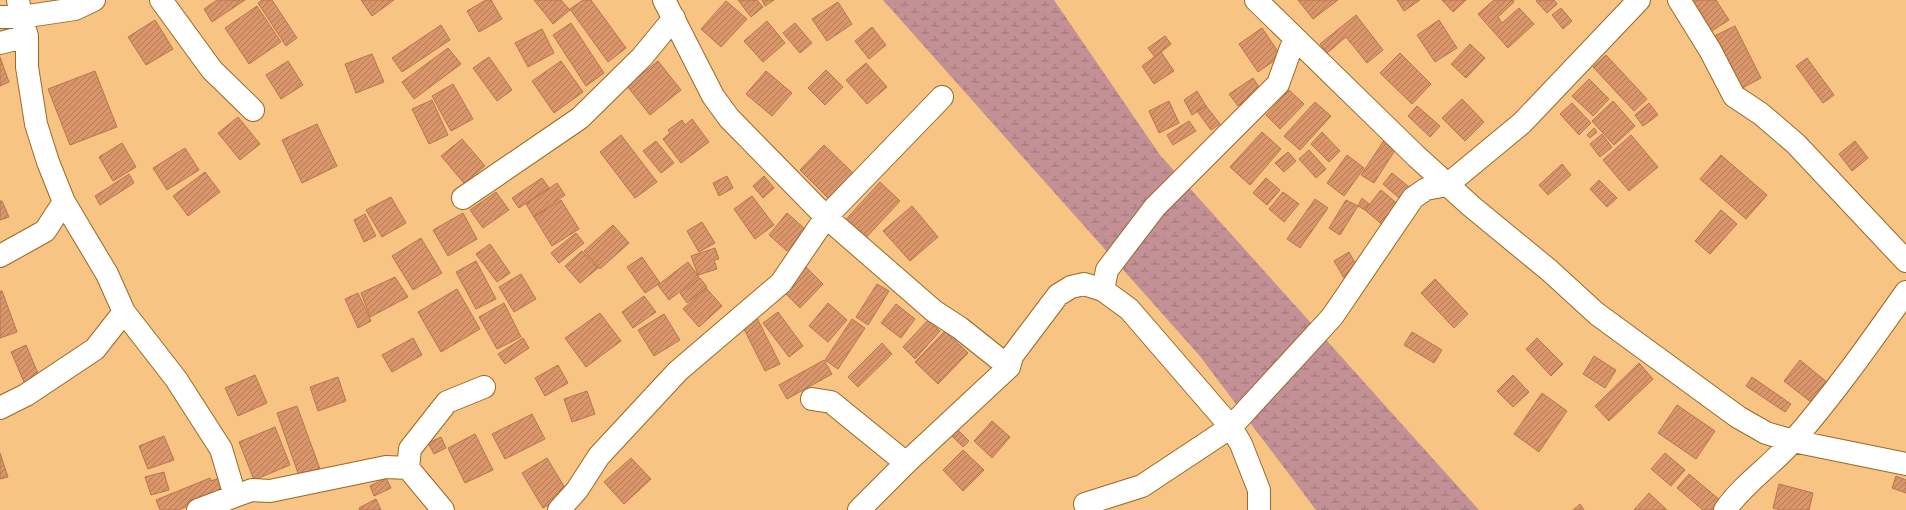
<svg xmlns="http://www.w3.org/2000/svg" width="1906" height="510" font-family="Bitter,serif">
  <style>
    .wetland { fill: url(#wetland-marsh) }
    .building { fill: url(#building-hatch); stroke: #b8764b }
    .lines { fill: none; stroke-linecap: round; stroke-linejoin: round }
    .minor-casing { stroke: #986925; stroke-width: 24 }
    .minor { stroke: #fff; stroke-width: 22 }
  </style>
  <defs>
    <pattern id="wetland-marsh" width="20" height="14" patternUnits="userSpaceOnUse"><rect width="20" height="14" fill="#c39095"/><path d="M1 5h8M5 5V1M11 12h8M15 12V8" fill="none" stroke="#9f7577"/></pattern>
    <pattern id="building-hatch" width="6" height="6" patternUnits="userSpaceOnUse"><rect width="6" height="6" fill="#da956a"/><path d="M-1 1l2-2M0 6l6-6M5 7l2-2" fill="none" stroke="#b17955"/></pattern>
  </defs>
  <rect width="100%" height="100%" fill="#f8c483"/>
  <path class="wetland" d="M883,0H1054L1160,155L1479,510H1316L1199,355Z"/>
  <path class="building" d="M217,0H245L212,22L204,9Z
    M262,0H272L297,38L286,46L258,3Z
    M361,0H394L372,16Z
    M486,0H491L502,19L479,32L467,11Z
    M534,0H561L570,10L553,24Z
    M583,0H591L626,48L608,62L570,9Z
    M738,0H757L763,7L751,17Z
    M762,0H774L765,6Z
    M1298,0H1338L1313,19Z
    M1397,0H1420L1404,11Z
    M1442,0H1466L1453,12Z
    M1494,0H1513L1514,2L1498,17L1502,23L1519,8L1534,24L1508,48L1478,14Z
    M1538,0H1554L1557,4L1547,13L1536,1Z
    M1685,0H1716L1729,20L1707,34Z
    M726,1L747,19L721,47L701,29Z
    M838,2L852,24L827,41L812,19Z
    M257,6L281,42L249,64L225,28Z
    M1561,8L1572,21L1563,29L1552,15Z
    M1356,15L1383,50L1367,63L1346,37L1327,53L1320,44Z
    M155,20L173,49L146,65L128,37Z
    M1439,20L1457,48L1435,62L1417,35Z
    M767,21L785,43L763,62L744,41Z
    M571,23L604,73L586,86L553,35Z
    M795,23L812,43L800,53L783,33Z
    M441,25L450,40L402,72L392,58Z
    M1735,26L1761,78L1737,91L1710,38Z
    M872,27L886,45L869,59L855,41Z
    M1262,28L1281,56L1258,72L1239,44Z
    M542,29L554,53L528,67L515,43Z
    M1165,36L1171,44L1155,57L1148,48Z
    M1470,44L1485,58L1466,78L1451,64Z
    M448,48L461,64L414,99L402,82Z
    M1161,52L1174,71L1154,84L1142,66Z
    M1400,53L1431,84L1412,104L1380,73Z
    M372,54L384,82L356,93L345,64Z
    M1606,55L1647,99L1634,111L1593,67Z
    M0,57L9,82L0,86Z
    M489,57L512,90L497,101L473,68Z
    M1807,58L1834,95L1823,103L1796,66Z
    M288,61L303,85L281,99L266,75Z
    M561,61L583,92L554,113L532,81Z
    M658,61L681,90L650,115L627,86Z
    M866,63L887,87L867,104L846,80Z
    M826,70L843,87L825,105L808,88Z
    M95,71L117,127L70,145L48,89Z
    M766,71L792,93L772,116L746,94Z
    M1253,78L1261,90L1238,106L1229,94Z
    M1589,79L1609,99L1593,116L1572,96Z
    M453,84L473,119L451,131L432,96Z
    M1289,90L1304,104L1280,129L1266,115Z
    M1197,91L1206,106L1192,115L1184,100Z
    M1462,99L1484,122L1465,141L1442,118Z
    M432,100L448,135L429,144L412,109Z
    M1169,101L1179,123L1159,133L1149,111Z
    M1613,101L1635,126L1614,145L1592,121Z
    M1315,102L1331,116L1300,150L1284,136Z
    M1572,103L1591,123L1579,135L1560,114Z
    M1649,103L1658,115L1643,126L1635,115Z
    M1206,106L1220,124L1211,130L1197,111Z
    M1417,106L1440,126L1430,137L1408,116Z
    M238,117L260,144L240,160L218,133Z
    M692,119L709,142L681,163L663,139L670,133L668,130L682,120L685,125Z
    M1189,121L1196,131L1173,145L1167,135Z
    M317,124L337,166L302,183L282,140Z
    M1594,128L1597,132L1590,138L1587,135Z
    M1262,132L1281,149L1250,185L1230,167Z
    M1322,132L1340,151L1329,162L1311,144Z
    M1602,134L1612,147L1600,157L1590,144Z
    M621,135L657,182L635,198L600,152Z
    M1631,135L1658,167L1629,191L1603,160Z
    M462,139L485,166L464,183L441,156Z
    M1385,139L1397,147L1374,183L1361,175Z
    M656,141L674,163L661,173L643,151Z
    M1855,141L1868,158L1852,171L1839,154Z
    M122,143L136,167L113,181L99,157Z
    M824,145L857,177L832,202L800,170Z
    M185,148L199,170L167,190L153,168Z
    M1309,150L1326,169L1316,178L1299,159Z
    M1288,152L1296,161L1284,172L1275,163Z
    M1347,155L1364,168L1344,196L1327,183Z
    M1721,155L1767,195L1746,219L1700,179Z
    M1562,164L1571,175L1548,195L1539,185Z
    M205,172L220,192L188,216L173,196Z
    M1392,173L1414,191L1405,203L1383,184Z
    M129,174L134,183L100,205L95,196Z
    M727,176L733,188L719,196L713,183Z
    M764,176L774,188L763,198L753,186Z
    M542,178L549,188L519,208L512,198Z
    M1266,178L1280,190L1267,205L1253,193Z
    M1599,180L1617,198L1607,207L1590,189Z
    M880,182L900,201L862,242L842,224Z
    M557,183L565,195L534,217L526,204Z
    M1381,190L1400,206L1384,226L1365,210Z
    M496,192L509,210L483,228L470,210Z
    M1283,192L1299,204L1284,222L1269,209Z
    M752,196L774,225L755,239L734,209Z
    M391,197L406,223L382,237L366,210Z
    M1362,198L1369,204L1365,210L1358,206Z
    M1315,199L1328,208L1300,248L1287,239Z
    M561,200L579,229L552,246L534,217Z
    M1346,200L1358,206L1340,235L1329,228Z
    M0,201H2L9,217L0,220Z
    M912,206L938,237L910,261L883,231Z
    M1721,210L1737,224L1710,254L1695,241Z
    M463,213L477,239L448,256L433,230Z
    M787,213L805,229L787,251L769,235Z
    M365,214L376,236L364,242L354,220Z
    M702,222L715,243L699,252L687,231Z
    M613,225L629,243L600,269L584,251Z
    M576,233L584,243L559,263L551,253Z
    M421,238L442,273L413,290L392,256Z
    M490,244L510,273L497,282L476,254Z
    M715,248L719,259L714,260L717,269L698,275L691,256Z
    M582,251L598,268L580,283L565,266Z
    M1349,252L1359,270L1344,278L1334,261Z
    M642,257L660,283L645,293L627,267Z
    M476,261L496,299L476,309L456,272Z
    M688,262L699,277L669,300L658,285Z
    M806,267L823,284L800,308L783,291Z
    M521,274L536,299L514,312L499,287Z
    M395,277L408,297L370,317L361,293Z
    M700,278L707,287L687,303L680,293Z
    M1435,279L1468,314L1454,328L1421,293Z
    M877,284L889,291L868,325L856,317Z
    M706,288L722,306L699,327L683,309Z
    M457,289L480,329L441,352L418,312Z
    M0,291H2L17,332L0,338Z
    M358,293L371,321L358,328L345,299Z
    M644,296L656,312L633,328L622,312Z
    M504,303L521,337L497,349L479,317Z
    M828,303L847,320L828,342L809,326Z
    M896,304L915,319L901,338L881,323Z
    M778,312L803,346L789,357L763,323Z
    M600,313L621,341L586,367L565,338Z
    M664,314L680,340L654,356L638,330Z
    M755,314L780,364L765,371L740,321Z
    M852,319L865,328L838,369L825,360Z
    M928,320L940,331L915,359L903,347Z
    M945,331L968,353L938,384L915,362Z
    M1412,332L1442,350L1434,363L1404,345Z
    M413,338L422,355L392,372L382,355Z
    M523,338L529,348L505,364L498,354Z
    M1537,338L1563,364L1551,376L1526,349Z
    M882,343L892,354L858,387L848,377Z
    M26,345L40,378L25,384L11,352Z
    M1594,356L1616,370L1605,388L1583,374Z
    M824,360L832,374L787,399L779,385Z
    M1800,360L1828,383L1812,403L1784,381Z
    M1639,363L1653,379L1609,421L1595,406Z
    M558,365L568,383L545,396L535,378Z
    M255,375L267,403L238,416L225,388Z
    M1513,375L1529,392L1513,407L1497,391Z
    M338,377L346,401L318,411L310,387Z
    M1752,377L1791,404L1785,412L1746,386Z
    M587,391L595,414L572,422L564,399Z
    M1542,393L1567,411L1539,452L1514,434Z
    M1677,405L1715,431L1696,459L1658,433Z
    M297,406L320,469L299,476L277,413Z
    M532,414L545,439L505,459L492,434Z
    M992,421L1010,437L992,458L974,441Z
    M275,427L290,465L254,480L239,442Z
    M958,430L969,441L963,447L952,436Z
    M475,434L493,470L465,483L448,448Z
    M164,436L174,460L148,469L139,446Z
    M441,437L446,448L434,454L428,443Z
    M963,450L984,470L963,491L943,470Z
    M0,453L8,477L0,479Z
    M1665,453L1685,470L1671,486L1651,469Z
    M547,458L568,493L543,508L522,473Z
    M631,458L651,479L624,504L604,482Z
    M164,472L169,490L151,495L145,477Z
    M1689,474L1727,506L1723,510H1703L1677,488Z
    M1896,476L1906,480V493L1892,488Z
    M222,477L227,491L178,510H160L156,500L210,478L211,481Z
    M386,478L391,488L374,496L370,486Z
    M1779,484L1813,493L1809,510H1781L1773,508Z
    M1649,493L1667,510H1634Z
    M376,499L381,510H360L359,508Z
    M1580,504L1584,510H1573Z"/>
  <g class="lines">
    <g class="minor-casing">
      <path id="minor" d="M18,0L21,17L75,9L94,0
        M161,0L212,70L253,110
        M664,0L713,96L729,118L826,217L934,311L960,328L1009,367
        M1256,0L1416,156L1471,206L1550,271L1597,314L1738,417L1766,433L1793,441L1906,464
        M1679,0L1710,50L1734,96L1761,114L1796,144L1906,261
        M0,17H21L27,36V67L36,124L48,162L64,202L107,274L124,312L176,379L221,449L235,496L252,490L270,491L386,467L408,468L443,510
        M0,43L27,36
        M463,198L580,118L642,57L674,18
        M0,256L45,231L64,202
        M1103,290L1107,270L1155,207L1278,84L1291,48L1299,42
        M812,399L831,402L906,463
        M0,408L26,395L95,349L124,312
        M408,468L410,449L447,402L484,387
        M1085,504L1142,486L1231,427L1332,317L1413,198L1426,189L1447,185L1522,123L1639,0
        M198,510L235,496
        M559,510L577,490L599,456L678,371L781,283L826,217L942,97
        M859,510L906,463L1009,367L1012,356L1058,295L1071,287L1084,284L1103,290L1129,309L1231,427L1241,444L1259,490V510
        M1725,510C1744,483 1772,465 1793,441C1834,394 1870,343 1906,292"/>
    </g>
    <use href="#minor" class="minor"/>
  </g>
</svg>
